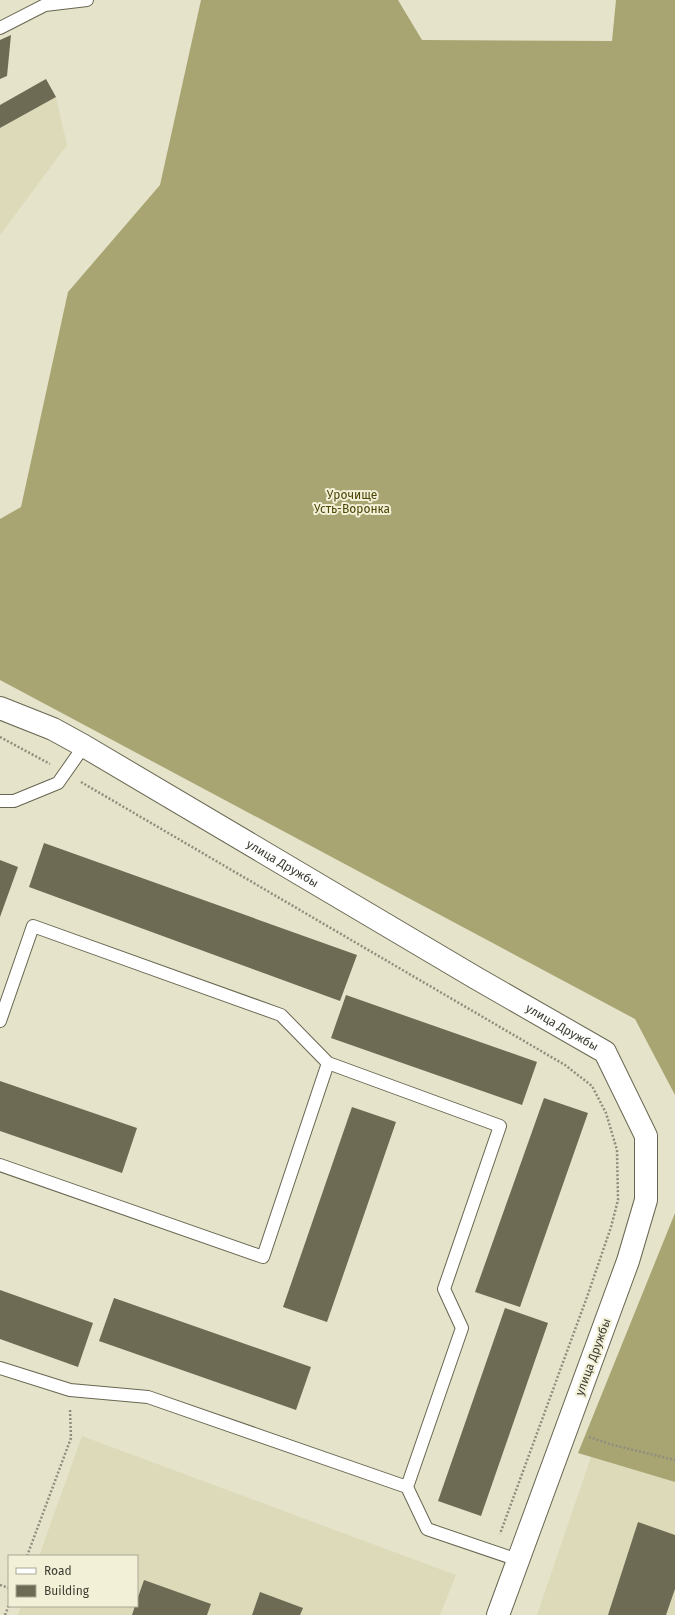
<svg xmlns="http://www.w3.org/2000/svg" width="675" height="1615" font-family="'Fira Sans',sans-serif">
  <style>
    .built { fill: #dcdab9 }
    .forest { fill: #a9a573 }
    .building { fill: #6d6b54 }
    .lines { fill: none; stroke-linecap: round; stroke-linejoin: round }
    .service-casing { stroke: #686650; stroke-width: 14 }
    .minor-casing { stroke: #686650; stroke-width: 24 }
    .path { stroke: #8f8d7c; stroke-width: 2.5; stroke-dasharray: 2 2; stroke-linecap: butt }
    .service { stroke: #fff; stroke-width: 12 }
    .minor { stroke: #fff; stroke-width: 22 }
    .labels { text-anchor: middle; stroke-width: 4; stroke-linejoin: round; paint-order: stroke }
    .park-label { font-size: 12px; fill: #4d4606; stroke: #f2f0d7 }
    .street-label { font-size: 12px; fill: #3d3c32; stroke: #f2f0d7 }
  </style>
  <rect width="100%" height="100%" fill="#e5e3ca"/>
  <path class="built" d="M56,97L67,145L0,235V128Z
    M82,1436L456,1575L440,1615H18L21,1606H137V1556H39Z
    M591,1457L675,1482V1615H537Z"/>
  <path class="forest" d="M201,0H398L422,40L612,41L616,0H675V1095L635,1019L0,680V519L21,507L68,292L160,185Z
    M675,1213V1482L578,1453Z"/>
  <path class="building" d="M11,35L7,76L0,79V40Z
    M46,79L56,97L0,128V105Z
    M44,843L357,955L340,1001L29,887Z
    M0,860L18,867L0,917Z
    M346,995L537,1062L522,1105L331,1038Z
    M0,1081L137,1128L122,1173L0,1131Z
    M544,1098L588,1113L520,1307L475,1292Z
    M352,1107L396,1122L327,1322L283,1307Z
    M0,1290L93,1323L78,1367L0,1339Z
    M114,1298L311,1367L296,1410L99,1341Z
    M505,1308L548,1323L481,1516L438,1501Z
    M638,1522L675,1535V1589L666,1615H608Z
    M144,1580L211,1604L207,1615H132L135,1606H137V1600Z
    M260,1592L303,1608L300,1615H252Z"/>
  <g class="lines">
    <g class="service-casing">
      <path id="service" d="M0,28L45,5L87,0
        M0,801H14L58,783L84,746
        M0,1021L33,926L281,1015L328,1063L500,1126L444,1289L462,1328L407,1487
        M0,1165L263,1257L328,1063
        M0,1368L70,1390L148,1397L407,1487L427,1529L518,1560"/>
    </g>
    <g class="minor-casing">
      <g id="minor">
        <path id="s1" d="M0,708L53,729L84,746L476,978L605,1052L646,1136V1200L628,1261L498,1615"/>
      </g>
    </g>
    <path class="path" d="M0,737L50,764
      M81,782L565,1065L592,1086L606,1113L617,1150L618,1200L611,1227L587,1297L500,1534
      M589,1437L613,1445L675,1460
      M27,1556L71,1438L70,1409
      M0,1585L9,1588
      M5,1615L9,1605"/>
    <use href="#service" class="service"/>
    <use href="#minor" class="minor"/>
  </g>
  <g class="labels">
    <g class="park-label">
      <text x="352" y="499">Урочище<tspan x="352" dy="14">Усть-Воронка</tspan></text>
    </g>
    <g class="street-label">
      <text dy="4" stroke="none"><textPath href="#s1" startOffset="323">улица Дружбы</textPath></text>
      <text dy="4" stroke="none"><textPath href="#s1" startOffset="647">улица Дружбы</textPath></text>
      <text transform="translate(593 1357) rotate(-70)" y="4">улица Дружбы</text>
    </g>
  </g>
  <rect x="8" y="1555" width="130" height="52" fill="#f2f0d7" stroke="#aaa895"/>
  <rect x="16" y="1568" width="20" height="6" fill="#ffffff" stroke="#aaa895"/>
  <text x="44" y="1575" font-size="12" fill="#3d3c32">Road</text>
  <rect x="16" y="1585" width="20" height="12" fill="#6d6b54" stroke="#aaa895"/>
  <text x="44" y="1595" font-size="12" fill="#3d3c32">Building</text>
</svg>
